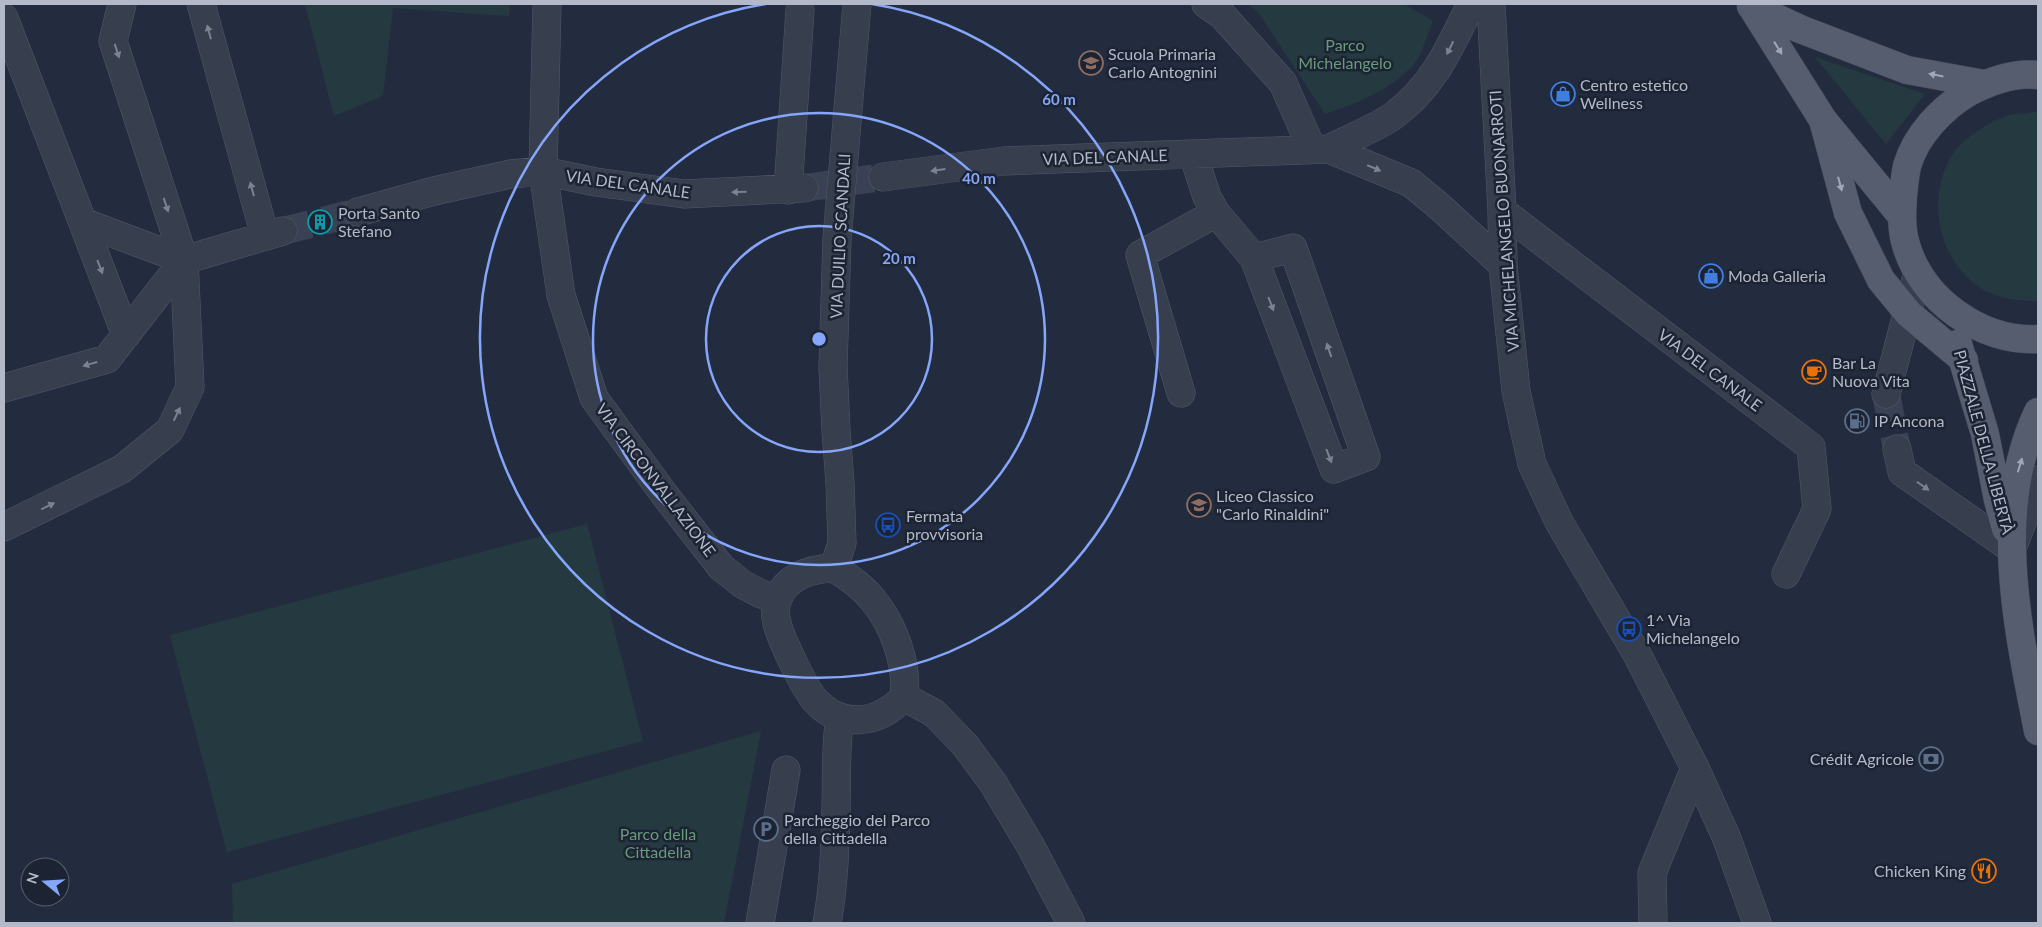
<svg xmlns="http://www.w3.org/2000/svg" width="2042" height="927" font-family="Lato,sans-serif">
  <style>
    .green { fill: #253a40 }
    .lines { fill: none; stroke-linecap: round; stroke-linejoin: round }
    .minor-tunnel { stroke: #394154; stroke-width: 28; stroke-dasharray: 28 14; stroke-linecap: butt }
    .minor-casing { stroke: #525969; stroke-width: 29 }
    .major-casing { stroke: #404757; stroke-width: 29 }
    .minor { stroke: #373e4e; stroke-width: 28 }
    .major { stroke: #555d6f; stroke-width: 28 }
    .oneway { fill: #7b8292 }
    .oneway2 { fill: #a0a7b7 }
    .ring { fill: none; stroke: #86a6fb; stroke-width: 2.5 }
    .labels { text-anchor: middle; stroke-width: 5; stroke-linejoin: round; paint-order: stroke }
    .park-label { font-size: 16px; fill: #699b7a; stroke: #1c2333 }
    .poi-label { font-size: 16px; fill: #b3b9c9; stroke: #1c2333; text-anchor: start }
    .street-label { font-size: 16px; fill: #b3b9c9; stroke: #1c2333 }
    .centre { fill: #86a6fb; stroke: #1c2333; stroke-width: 2.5 }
    .ring-label { font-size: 15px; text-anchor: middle; font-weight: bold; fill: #86a6fb; stroke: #1c2333; stroke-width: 5; stroke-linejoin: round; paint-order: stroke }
  </style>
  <rect width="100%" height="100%" fill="#232c3f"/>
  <path class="green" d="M305,4H510L509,16L393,8L383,96L334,116Z
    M1247,4H1404L1433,21C1428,32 1422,55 1415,63C1391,90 1358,103 1325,114L1258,12Z
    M1815,57L1925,94L1886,144Z
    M2035,112L2038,113V301C2020,301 2003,299 1986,291C1939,266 1924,198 1953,154C1964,138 1983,126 2001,118C2011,113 2024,114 2035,112Z
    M587,524L643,741L227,852L170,635Z
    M761,731L724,923H233L232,884Z"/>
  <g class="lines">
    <path class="minor-tunnel" d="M804,188L883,177
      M283,231L358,212
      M1886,394L1897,449"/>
    <g class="minor-casing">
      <path id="minor" d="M201,4L265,236
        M547,4L543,171L561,295L594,398L664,494L721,567L742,584L759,593L777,600
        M1206,4L1222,15L1283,83L1312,149
        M1491,4L1502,211L1503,265L1516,391L1532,464L1559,522L1638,656L1695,768L1727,839L1757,923
        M4,18L126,335
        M1329,149C1348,139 1376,128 1393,116C1434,86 1450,47 1471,4
        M1193,154L1207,197L1216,213L1254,258L1334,469L1366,457L1293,248L1254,258
        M883,177L1004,161L1329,149L1411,183L1440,207L1503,265
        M788,190L800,10
        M1502,211L1811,447L1817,509L1786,574
        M358,212L434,191L511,174L543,171L596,182L684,194L804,188
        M83,222L184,260
        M4,388L107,359L184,260L283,231
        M1181,393L1140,255L1216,213
        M1886,394L1918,272
        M1897,449L1902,472L2012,549L2038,480
        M4,527L122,469L170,430L190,387L184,260L113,41L122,4
        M834,568L842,543L840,483L836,430L833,367L837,239L857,4
        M834,568C811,569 788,575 778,598C770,617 783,640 790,656C797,670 805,688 814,699C840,729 878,725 904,697
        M834,568C849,577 862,586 873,600C894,625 908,665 904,697
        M904,697L934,713L965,745L993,783L1030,845L1071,923
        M760,923L786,770
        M827,923C834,886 835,847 836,809C837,778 835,748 840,717
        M1653,923L1652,873L1695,768"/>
    </g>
    <g class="major-casing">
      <path id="major" d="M1751,6L1800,29L1907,70L1984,84
        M1752,7L1823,120L1901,215
        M2038,75C2015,72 1990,81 1969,92C1942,108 1916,135 1907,166C1905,175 1904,186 1903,196C1902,212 1901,229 1906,245C1922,300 1981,342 2038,339
        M1823,120L1848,213L1881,280L1909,314L1964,360
        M1958,344L1985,434L1998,500L2006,529
        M2038,412C1991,511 2018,629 2038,731"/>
    </g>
    <use href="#minor" class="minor"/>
    <use href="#major" class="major"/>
  </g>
  <defs><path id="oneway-solid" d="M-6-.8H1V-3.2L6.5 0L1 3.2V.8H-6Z" transform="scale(1.25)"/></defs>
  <g class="oneway">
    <use href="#oneway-solid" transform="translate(209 32) rotate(-105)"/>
    <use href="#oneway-solid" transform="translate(1450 48) rotate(116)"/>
    <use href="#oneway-solid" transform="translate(117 51) rotate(72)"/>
    <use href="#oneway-solid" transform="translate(1374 168) rotate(23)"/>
    <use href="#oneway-solid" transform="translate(938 170) rotate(172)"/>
    <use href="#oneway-solid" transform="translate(252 189) rotate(-105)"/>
    <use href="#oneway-solid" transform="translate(739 192) rotate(178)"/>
    <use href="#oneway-solid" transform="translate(166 205) rotate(72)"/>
    <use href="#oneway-solid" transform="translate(100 267) rotate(69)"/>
    <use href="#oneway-solid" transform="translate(1271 304) rotate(69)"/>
    <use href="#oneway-solid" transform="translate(1329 350) rotate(-109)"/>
    <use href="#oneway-solid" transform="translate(90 364) rotate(164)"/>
    <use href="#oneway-solid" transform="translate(177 414) rotate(-64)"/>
    <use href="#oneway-solid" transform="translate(1329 456) rotate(69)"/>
    <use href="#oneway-solid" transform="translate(1923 486) rotate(35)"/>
    <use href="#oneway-solid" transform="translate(48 506) rotate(-26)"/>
  </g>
  <g class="oneway2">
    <use href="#oneway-solid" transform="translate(1778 48) rotate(58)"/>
    <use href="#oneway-solid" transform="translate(1936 75) rotate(-169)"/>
    <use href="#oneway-solid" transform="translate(1840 184) rotate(75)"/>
    <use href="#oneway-solid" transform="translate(2020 465) rotate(-73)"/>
  </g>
  <g class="ring">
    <circle cx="819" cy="339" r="113"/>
    <circle cx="819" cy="339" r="226"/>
    <path d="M872 4A339 339 0 1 1 766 4"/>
  </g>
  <defs>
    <g id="school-ring" transform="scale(1.25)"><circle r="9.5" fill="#1c2333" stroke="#8d6e63" stroke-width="1.5"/><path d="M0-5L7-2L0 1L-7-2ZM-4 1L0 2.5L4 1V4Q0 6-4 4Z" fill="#8d6e63"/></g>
    <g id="shop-ring" transform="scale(1.25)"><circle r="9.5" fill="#1c2333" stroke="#3f7fe0" stroke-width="1.5"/><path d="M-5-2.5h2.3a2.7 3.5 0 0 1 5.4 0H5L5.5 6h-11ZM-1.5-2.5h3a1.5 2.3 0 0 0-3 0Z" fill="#3f7fe0"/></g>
    <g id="building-ring" transform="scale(1.25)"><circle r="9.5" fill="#1c2333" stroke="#0f9aa8" stroke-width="1.5"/><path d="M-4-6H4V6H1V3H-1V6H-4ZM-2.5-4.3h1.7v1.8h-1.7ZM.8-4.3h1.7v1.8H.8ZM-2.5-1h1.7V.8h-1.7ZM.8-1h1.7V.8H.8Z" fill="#0f9aa8"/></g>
    <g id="cafe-ring" transform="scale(1.25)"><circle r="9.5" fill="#1c2333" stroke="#e8710a" stroke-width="1.5"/><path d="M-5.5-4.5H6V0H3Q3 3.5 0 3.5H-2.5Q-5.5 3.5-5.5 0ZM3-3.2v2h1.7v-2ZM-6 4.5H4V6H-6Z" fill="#e8710a"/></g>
    <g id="fuel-ring" transform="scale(1.25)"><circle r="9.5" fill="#1c2333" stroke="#5c6f8a" stroke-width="1.5"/><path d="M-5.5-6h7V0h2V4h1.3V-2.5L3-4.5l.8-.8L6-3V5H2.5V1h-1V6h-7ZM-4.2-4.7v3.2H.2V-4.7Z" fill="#5c6f8a"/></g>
    <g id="bus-ring" transform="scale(1.25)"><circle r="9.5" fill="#1c2333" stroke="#1a4fb4" stroke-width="1.5"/><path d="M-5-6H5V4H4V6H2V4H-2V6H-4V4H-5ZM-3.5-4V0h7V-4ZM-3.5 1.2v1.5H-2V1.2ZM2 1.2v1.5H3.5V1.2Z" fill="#1a4fb4"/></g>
    <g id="bank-ring" transform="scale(1.25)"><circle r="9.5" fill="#1c2333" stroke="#5c6f8a" stroke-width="1.5"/><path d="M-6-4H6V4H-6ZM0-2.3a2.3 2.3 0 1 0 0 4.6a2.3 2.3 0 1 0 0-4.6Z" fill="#5c6f8a"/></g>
    <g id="parking-ring" transform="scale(1.25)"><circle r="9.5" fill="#1c2333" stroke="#5c6f8a" stroke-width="1.5"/><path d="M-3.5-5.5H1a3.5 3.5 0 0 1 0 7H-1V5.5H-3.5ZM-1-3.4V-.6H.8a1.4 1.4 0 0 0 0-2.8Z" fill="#5c6f8a"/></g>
    <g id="restaurant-ring" transform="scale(1.25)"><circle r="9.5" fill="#1c2333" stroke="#e8710a" stroke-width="1.5"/><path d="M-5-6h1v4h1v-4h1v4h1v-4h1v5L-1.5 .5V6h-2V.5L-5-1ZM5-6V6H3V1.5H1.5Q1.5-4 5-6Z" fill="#e8710a"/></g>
  </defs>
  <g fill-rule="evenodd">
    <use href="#school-ring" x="1091" y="63"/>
    <use href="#shop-ring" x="1563" y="94"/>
    <use href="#building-ring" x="320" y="222"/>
    <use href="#shop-ring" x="1711" y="276"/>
    <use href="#cafe-ring" x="1814" y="372"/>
    <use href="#fuel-ring" x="1857" y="421"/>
    <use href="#school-ring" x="1199" y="505"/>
    <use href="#bus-ring" x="888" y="525"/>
    <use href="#bus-ring" x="1629" y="629"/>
    <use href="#bank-ring" x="1931" y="759"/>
    <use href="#parking-ring" x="766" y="829"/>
    <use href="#restaurant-ring" x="1984" y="871"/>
  </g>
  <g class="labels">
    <g class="park-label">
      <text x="1345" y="51">Parco<tspan x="1345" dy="18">Michelangelo</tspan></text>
      <text x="658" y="840">Parco della<tspan x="658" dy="18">Cittadella</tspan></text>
    </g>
    <g class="poi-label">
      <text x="1108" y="60">Scuola Primaria<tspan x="1108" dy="18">Carlo Antognini</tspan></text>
      <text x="1580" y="91">Centro estetico<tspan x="1580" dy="18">Wellness</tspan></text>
      <text x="338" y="219">Porta Santo<tspan x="338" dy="18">Stefano</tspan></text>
      <text x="1728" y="282">Moda Galleria</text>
      <text x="1832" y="369">Bar La<tspan x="1832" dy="18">Nuova Vita</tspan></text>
      <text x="1874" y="427">IP Ancona</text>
      <text x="1216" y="502">Liceo Classico<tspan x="1216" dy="18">"Carlo Rinaldini"</tspan></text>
      <text x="906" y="522">Fermata<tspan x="906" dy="18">provvisoria</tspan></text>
      <text x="1646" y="626">1^ Via<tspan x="1646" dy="18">Michelangelo</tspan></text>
      <text x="1914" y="765" text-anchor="end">Crédit Agricole</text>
      <text x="784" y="826">Parcheggio del Parco<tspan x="784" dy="18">della Cittadella</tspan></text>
      <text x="1966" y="877" text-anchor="end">Chicken King</text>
    </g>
    <g class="street-label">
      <text transform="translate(1105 157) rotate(-2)" y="6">VIA DEL CANALE</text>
      <text transform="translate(628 184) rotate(8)" y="6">VIA DEL CANALE</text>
      <text transform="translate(1504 221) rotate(-94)" y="6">VIA MICHELANGELO BUONARROTI</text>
      <text transform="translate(840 236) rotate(-87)" y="6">VIA DUILIO SCANDALI</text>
      <text transform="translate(1710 370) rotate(37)" y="6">VIA DEL CANALE</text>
      <text transform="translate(1984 442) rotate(75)" y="6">PIAZZALE DELLA LIBERTÀ</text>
      <text transform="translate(656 480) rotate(53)" y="6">VIA CIRCONVALLAZIONE</text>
    </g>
  </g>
  <circle cx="819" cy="339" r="8" class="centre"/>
  <g class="ring-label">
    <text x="1059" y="105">60 m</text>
    <text x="979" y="184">40 m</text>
    <text x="899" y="264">20 m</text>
  </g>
  <rect width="2042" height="927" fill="none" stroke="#b3b9c9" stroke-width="10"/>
  <g transform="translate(45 882) rotate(288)"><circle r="24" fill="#1c2333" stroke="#585f6f"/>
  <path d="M0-4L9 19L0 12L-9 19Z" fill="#86a6fb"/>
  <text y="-8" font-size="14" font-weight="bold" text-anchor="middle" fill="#b3b9c9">N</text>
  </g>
</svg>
